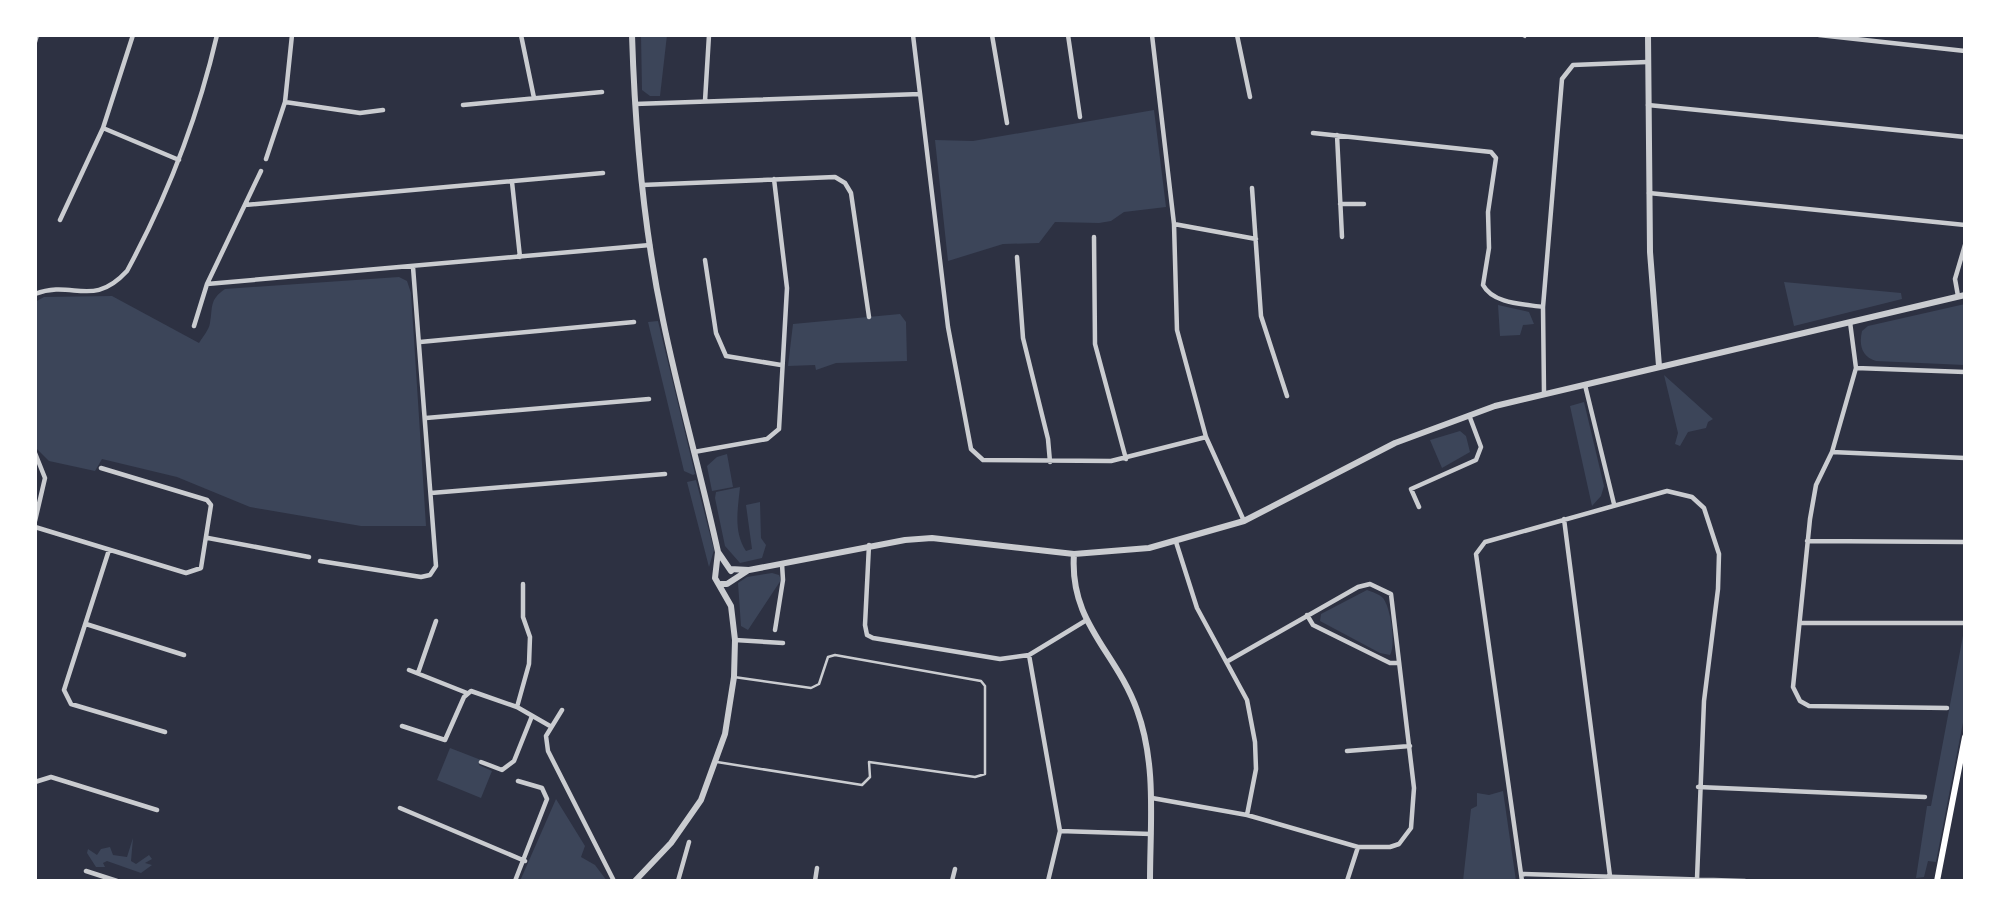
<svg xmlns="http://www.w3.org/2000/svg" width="2000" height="916" font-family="Arial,sans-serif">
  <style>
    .green { fill: #3c4559 }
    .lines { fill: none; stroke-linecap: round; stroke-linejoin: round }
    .service { stroke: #caccd0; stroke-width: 2.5 }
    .minor { stroke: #caccd0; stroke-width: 4.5 }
    .tertiary { stroke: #caccd0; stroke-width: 6 }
    .secondary { stroke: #fff; stroke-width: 6 }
  </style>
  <rect width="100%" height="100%" fill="#2d3142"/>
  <path class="green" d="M641,35H667L660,96H650L642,90Z
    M1154,110L1166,207L1124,212L1111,221L1099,223L1055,222L1039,243L1003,244L948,261L935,140L973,141Z
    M399,277L407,281L411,293L426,526H361L250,507L177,477L102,459L95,471L49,461L35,447V302L44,297L112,296L199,343C202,338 209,330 210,323C213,307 209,300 225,289Z
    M1784,282L1901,293L1902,299L1794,326Z
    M1965,304V365L1876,361C1861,357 1859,344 1862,331L1868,326Z
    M1498,305L1529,312L1534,324L1523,325L1520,335L1500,336Z
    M900,314L906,322L907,361L836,363L816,370L815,365L788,366L793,324Z
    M658,321L695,474L693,475L684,471L648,322Z
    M1664,375L1713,419L1708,422L1706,428L1688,432L1680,446L1675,444L1678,433Z
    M1584,402L1604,486L1601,496L1592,506L1570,406Z
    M1460,431L1466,436L1470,452L1442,468L1430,440Z
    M727,454L733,487L712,491L707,466L717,457Z
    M696,480L714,550L709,567L687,482Z
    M740,487C738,508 733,532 746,551L752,549L746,505L760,502L761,538L766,545L762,558L740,563L725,546L715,498L716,492Z
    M772,573L779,575L781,580L748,630L741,626L738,583L747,577Z
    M1367,590C1372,592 1379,594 1383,598C1391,608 1396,645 1390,655L1380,653L1320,621L1321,614Z
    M1965,625V712L1936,862L1928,861L1924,877L1916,878L1927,806H1931Z
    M450,748L481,760L479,765L492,771L481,798L437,780Z
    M1503,791L1516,881H1463L1471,809L1477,806V793L1489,795Z
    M556,799L585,846L581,857L595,865L607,881H520Z
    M133,838L131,861L136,864L149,855L152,859L145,863L152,865L141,873L107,861L103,863L105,867H96L87,853L88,849L97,855L101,849L110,847L113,855L127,857Z"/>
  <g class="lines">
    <path class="service" d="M1521,35L1525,37
      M717,762L862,785L870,777L869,762L975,777L985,774V686L981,681L835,655L828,657L819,684L811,688L734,677"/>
    <path class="minor" d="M521,35L534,98
      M913,35L948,327L971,449L983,460L1111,461L1206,437
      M992,35L1007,123
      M1068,35L1080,117
      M1152,35L1174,224L1177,330L1206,437L1244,521
      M1237,35L1250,97
      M1819,35L1965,51
      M35,42L37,35
      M705,101L709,35
      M285,102L360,113L383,110
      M635,104L920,94
      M463,105L602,92
      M1648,105L1965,137
      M103,128L179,160
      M1313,133L1491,152L1496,158L1488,212L1489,248L1483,285C1493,304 1524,304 1543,307
      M1337,135L1342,237
      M266,159L285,102L292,35
      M512,182L520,257
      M642,185L835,177L845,183L851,193L869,317
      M1252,188L1261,316L1287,396
      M1649,193L1965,225
      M1340,204H1364
      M245,205L603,173
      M60,220L103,128L133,35
      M1174,224L1256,239
      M1094,237L1095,344L1126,459
      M1017,257L1023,338L1048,439L1050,462
      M705,260L716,333L726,356L781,365
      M207,284L650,245
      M35,294C73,279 92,309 127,271C167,197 198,117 217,35
      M1958,296L1955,279L1965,245
      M1850,322L1856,368L1832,452L1816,485L1810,519L1793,687L1800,701L1809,706L1947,708
      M194,326L207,284L261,171
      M420,342L634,322
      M1856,368L1965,372
      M1585,385L1614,504
      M1544,393L1543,307L1562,79L1573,65L1647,62
      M426,418L649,399
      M694,452L767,439L779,429L787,288L774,179
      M1832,452L1965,458
      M35,453L45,478L35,521
      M431,493L665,474
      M1419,507L1411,489L1476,460L1481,447L1469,415
      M1564,519L1610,876
      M35,527L186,573L201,568L211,505L207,500L101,468
      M208,538L309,557
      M1807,541L1965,542
      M1176,542L1197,608L1247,700L1255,742L1256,769L1247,815
      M869,545L865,625L867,635L873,638L1000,659L1029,655L1085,621
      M109,550L64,690L71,704L165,732
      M320,561L421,577L430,575L436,566L413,267
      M1307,615L1313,625L1390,663H1399
      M1800,623H1965
      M86,624L184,655
      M775,630L783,580L782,564
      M735,640L783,643
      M1029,655L1060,831L1048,881
      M409,670L467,693
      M418,673L436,621
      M517,707L529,664L530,637L523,617V584
      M562,710L546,736L548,751L614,881
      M402,726L445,740L464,697L471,691L517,707L550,726
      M1347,751L1410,746
      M481,762L502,770L514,761L532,716
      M35,782L51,777L157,810
      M1698,787L1925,797
      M1152,798L1247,815L1358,847H1390L1399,844L1411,828L1414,788L1391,594L1370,584L1358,587L1228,661
      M400,808L525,861
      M1060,831L1151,834
      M86,871L117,881
      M1522,874L1745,881
      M515,881L547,799L542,788L518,781
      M678,881L689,842
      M815,881L817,868
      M952,881L955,869
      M1347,881L1358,847
      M1522,881L1476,554L1485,542L1667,491L1692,497L1704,508L1719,554L1718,589L1704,701L1697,879"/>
    <path class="tertiary" d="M632,35C635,130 643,226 663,320C679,398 701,474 718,552L715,578L731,606L735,640L734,677L725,734L701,800L671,843L635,881
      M1648,35L1650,252L1659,366
      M718,552L731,571
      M1074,554C1069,623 1116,651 1137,710C1157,765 1150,824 1150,881
      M730,569L749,570L905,540L932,538L1074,554L1149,548L1244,521L1395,443L1495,406L1965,295
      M721,584H727L747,571"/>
    <path class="secondary" d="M1937,881L1965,737"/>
  </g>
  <rect width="2000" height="916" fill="none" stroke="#ffffff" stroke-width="74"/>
</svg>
